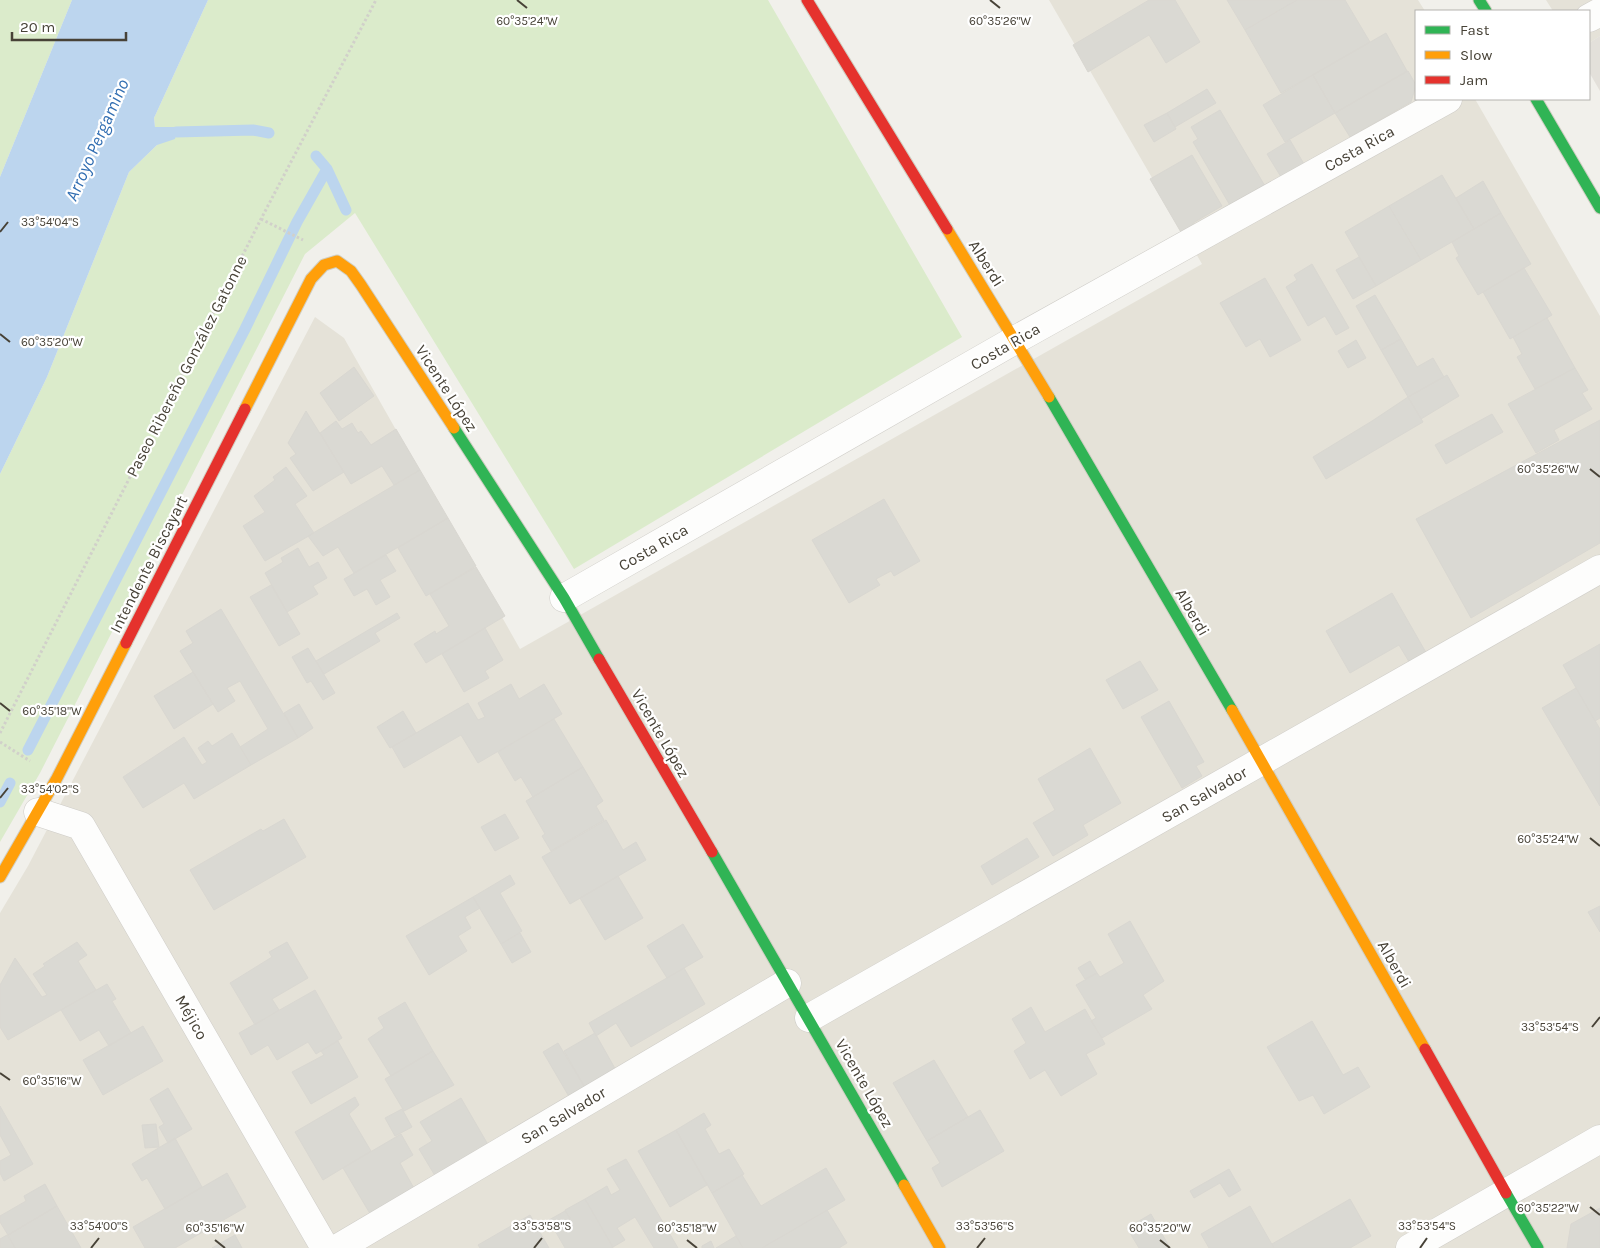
<svg xmlns="http://www.w3.org/2000/svg" width="1600" height="1248" font-family="Karla,sans-serif">
  <style>
    .residential { fill: #e5e2d8 }
    .industrial { fill: #e3e0da }
    .green { fill: #dbebcb }
    .water { fill: #bcd5ee }
    .lines { fill: none; stroke-linecap: round; stroke-linejoin: round }
    .stream { stroke: #bcd5ee; stroke-width: 11 }
    .building { fill: #dad9d3; stroke: #d9d7d1 }
    .street-casing { stroke: #cfcdc8; stroke-width: 29 }
    .fast-casing { stroke: #d0cec2; stroke-width: 13 }
    .slow-casing { stroke: #d0cec2; stroke-width: 13 }
    .jam-casing { stroke: #d0cec2; stroke-width: 13 }
    .path { stroke: #d1d0ca; stroke-width: 3; stroke-dasharray: 2.5 2.5; stroke-linecap: butt }
    .street { stroke: #fdfdfc; stroke-width: 28 }
    .fast { stroke: #30b455; stroke-width: 11 }
    .slow { stroke: #ff9f0a; stroke-width: 11 }
    .jam { stroke: #e5322d; stroke-width: 11 }
    .ticks { fill: none; stroke: #474237; stroke-width: 2 }
    .labels { text-anchor: middle; stroke-width: 4.5; stroke-linejoin: round; paint-order: stroke }
    .street-label { font-size: 16px; fill: #474237; stroke: #fff }
    .water-label { font-size: 18px; font-style: italic; fill: #316eb2; stroke: #fff }
    .ticks-label { font-size: 12px; text-anchor: middle; fill: #474237; stroke: #fff; stroke-width: 4.5; stroke-linejoin: round; paint-order: stroke }
  </style>
  <rect width="100%" height="100%" fill="#f1f0eb"/>
  <path class="residential" d="M1049,0H1418L1425,11H1416V99H1475L1600,316V1248H0V913L28,866L315,317L344,338L520,649L1202,264Z
    M1546,0H1600V36L1589,43V11H1553Z"/>
  <path class="industrial" d="M1600,36V91L1589,72V43Z"/>
  <path class="green" d="M0,0H72L0,177Z
    M208,0H768L962,337L574,569L355,213L305,254L40,773L0,842V474L47,377L129,172L157,145L154,118Z"/>
  <path class="water" d="M72,0H208L154,118L155,127H175L176,132L175,139L157,145L129,172L47,377L0,474V177Z"/>
  <g class="lines">
    <path class="stream" d="M176,132L253,130L269,133
      M316,156L327,169L346,210
      M28,750L245,329L297,222L327,169
      M0,802L10,783"/>
  </g>
  <path class="building" d="M1149,0H1175L1200,42L1166,63L1149,35L1088,72L1073,45Z
    M1227,0H1297L1245,30Z
    M1297,0H1345L1370,42L1281,93L1245,30Z
    M1386,33L1407,71L1335,113L1313,75Z
    M1408,71L1416,85L1411,102L1350,137L1335,113Z
    M1313,75L1335,113L1285,142L1263,105Z
    M1207,89L1216,103L1175,127L1167,113Z
    M1220,110L1265,186L1231,207L1193,142L1198,139L1191,127Z
    M1167,113L1176,129L1154,142L1144,125Z
    M1290,140L1304,164L1281,177L1267,154Z
    M1192,155L1222,206L1193,223L1195,227L1182,234L1150,179Z
    M1442,175L1474,229L1421,260L1389,206Z
    M1483,181L1501,213L1474,229L1456,198Z
    M1389,206L1421,260L1376,286L1345,232Z
    M1501,213L1531,264L1478,295L1456,258L1459,256L1452,242Z
    M1359,257L1376,286L1353,299L1336,270Z
    M1312,264L1349,328L1336,335L1325,316L1308,326L1286,287L1297,280L1294,275Z
    M1524,268L1552,315L1510,339L1483,292Z
    M1265,278L1301,340L1270,357L1260,339L1246,347L1220,303Z
    M1375,295L1401,339L1381,350L1356,306Z
    M1547,318L1575,368L1535,389L1517,357L1522,354L1513,337Z
    M1401,339L1417,367L1433,358L1444,377L1408,397L1381,350Z
    M1356,340L1366,358L1348,368L1338,351Z
    M354,367L374,396L339,421L320,393Z
    M1575,368L1588,390L1582,393L1592,409L1554,430L1559,440L1536,453L1508,404Z
    M1447,375L1459,396L1421,419L1408,397Z
    M1408,397L1423,422L1326,479L1313,457L1372,421Z
    M306,411L344,472L313,491L290,458L296,454L288,443Z
    M1492,414L1503,432L1446,464L1435,445Z
    M1600,420V543L1471,618L1416,519Z
    M336,421L342,429L352,423L358,433L361,431L371,445L396,429L420,470L394,485L382,466L351,484L320,433Z
    M286,467L307,496L295,504L314,533L265,561L243,526L265,512L254,496L275,480L273,477Z
    M420,470L448,518L354,573L338,547L323,556L308,536Z
    M884,499L920,561L894,576L891,571L876,579L880,585L849,603L812,540Z
    M448,518L476,566L426,596L398,548Z
    M298,548L309,567L318,562L327,578L313,586L318,594L287,612L265,573L283,562L281,558Z
    M386,555L396,571L380,580L390,597L376,605L367,589L354,596L344,579Z
    M476,567L505,616L426,663L414,644L435,631L436,634L449,626L430,594Z
    M271,585L300,634L279,646L250,597Z
    M1392,593L1428,656L1411,665L1399,645L1350,673L1326,631Z
    M221,609L298,738L251,765L240,747L268,729L240,681L227,688L235,701L218,712L180,651L193,643L186,631Z
    M397,613L400,618L375,633L380,641L324,674L316,661Z
    M485,628L503,660L485,671L489,678L464,692L442,654Z
    M1600,644V718L1595,721L1563,665Z
    M308,648L335,693L323,700L311,681L307,683L292,657Z
    M1140,661L1158,690L1123,709L1106,680Z
    M193,672L213,704L174,729L154,696Z
    M511,684L519,699L544,684L562,714L478,763L461,735L404,768L392,747L468,703L478,720L485,717L478,703Z
    M1576,688L1600,729V806L1542,708Z
    M1169,701L1204,762L1196,766L1202,776L1182,788L1141,717Z
    M299,704L313,728L298,738L284,713Z
    M403,711L416,733L390,748L377,727Z
    M554,719L583,767L533,797L521,777L515,781L498,752Z
    M232,733L251,765L194,799L184,783L143,808L123,777L184,737L202,765L207,762L198,748L208,741L212,746Z
    M1090,748L1121,803L1083,825L1088,835L1053,856L1033,823L1055,810L1038,779Z
    M583,767L603,801L596,806L604,820L551,851L542,836L545,834L526,801Z
    M505,814L519,838L495,851L481,827Z
    M284,819L306,857L214,910L190,870L261,829L263,831Z
    M606,820L623,850L636,842L646,860L570,904L542,857Z
    M1027,838L1039,857L992,885L981,866Z
    M510,875L515,884L500,893L522,931L501,944L473,897Z
    M618,876L643,918L605,940L580,898Z
    M473,897L480,908L465,917L471,928L458,936L467,951L429,975L406,936Z
    M1600,906V932L1588,912Z
    M1130,921L1164,981L1143,995L1152,1009L1102,1038L1091,1021L1096,1018L1076,985L1097,973L1100,977L1124,963L1108,934Z
    M683,924L703,957L667,978L647,946Z
    M520,933L531,952L512,963L501,944Z
    M77,942L87,955L78,961L96,990L8,1040L0,1027V985L15,958L42,997L47,995L33,974L45,966L43,964Z
    M287,942L308,978L272,999L279,1010L255,1025L230,983L272,957L269,952Z
    M1090,961L1097,973L1085,979L1078,968Z
    M684,968L705,1004L631,1047L616,1023L596,1036L589,1023Z
    M107,984L116,999L112,1001L131,1033L109,1046L99,1030L80,1041L61,1010Z
    M315,990L342,1038L316,1054L308,1042L277,1060L268,1045L251,1055L239,1033Z
    M405,1002L433,1051L391,1076L368,1039L384,1028L378,1018Z
    M1031,1007L1045,1032L1085,1009L1105,1044L1086,1054L1097,1074L1061,1096L1045,1070L1030,1079L1014,1051L1026,1043L1012,1019Z
    M1312,1021L1343,1075L1358,1067L1370,1087L1324,1114L1313,1095L1299,1101L1267,1047Z
    M143,1026L163,1061L103,1095L83,1060Z
    M595,1033L617,1072L587,1091L564,1051Z
    M338,1041L358,1077L311,1104L292,1072L324,1055L321,1051Z
    M558,1043L587,1091L571,1100L543,1052Z
    M433,1051L454,1085L404,1111L385,1079Z
    M934,1060L968,1117L927,1141L893,1083Z
    M168,1088L192,1129L168,1143L159,1127L164,1124L150,1099Z
    M355,1097L359,1105L349,1114L371,1151L323,1180L295,1132Z
    M461,1098L490,1148L437,1179L419,1149L432,1141L420,1122Z
    M0,1106L33,1164L4,1181L0,1173V1161L11,1155L0,1135Z
    M402,1109L412,1127L395,1136L385,1118Z
    M980,1110L1004,1151L942,1187L932,1168L940,1163L927,1141Z
    M704,1113L711,1125L705,1129L719,1154L729,1149L744,1174L712,1193L676,1130Z
    M156,1124L159,1147L145,1148L142,1125Z
    M676,1130L707,1185L670,1207L638,1151Z
    M401,1134L413,1155L400,1163L416,1192L372,1217L343,1168Z
    M175,1138L202,1187L165,1209L147,1178L142,1181L132,1164Z
    M626,1159L678,1248H654L635,1217L617,1228L625,1240L613,1247L585,1199L607,1186L611,1195L620,1190L607,1169Z
    M826,1168L845,1200L762,1248H743L712,1193L742,1175L761,1206Z
    M1229,1169L1241,1190L1229,1197L1220,1183L1194,1198L1190,1191Z
    M227,1173L246,1207L175,1248H145L133,1227Z
    M45,1184L57,1206L8,1235L0,1222V1216L26,1201L24,1196Z
    M585,1199L613,1248H565L554,1229L570,1219L565,1210Z
    M1350,1199L1371,1236L1350,1248H1274L1272,1244Z
    M57,1206L81,1248H15L8,1235Z
    M1250,1206L1274,1248H1209L1201,1234Z
    M1600,1208V1248H1567L1571,1224Z
    M827,1210L847,1243L839,1248H762Z
    M565,1211L570,1218L554,1229L549,1220Z
    M1151,1214L1170,1248H1139L1127,1228Z
    M530,1215L549,1248H480L478,1245Z
    M7,1235L15,1248H0V1239Z
    M235,1235L242,1248H212Z
    M736,1236L743,1248H716Z
    M711,1241L714,1248H702V1246Z"/>
  <g class="lines">
    <g class="street-casing">
      <path id="street" d="M1589,18L1600,12
        M564,598L1015,340L1448,99
        M38,812L81,826L325,1248
        M809,1018L1600,569
        M338,1248L787,983
        M1410,1248L1600,1139"/>
    </g>
    <g class="fast-casing">
      <path id="fast" d="M1479,0L1486,11
        M1536,99L1600,208
        M1049,397L1232,710
        M454,428L564,598L599,659
        M712,852L904,1185
        M1506,1193L1538,1248"/>
    </g>
    <g class="slow-casing">
      <path id="slow" d="M947,229L1049,397
        M245,409L311,279L324,265L337,261L351,271L361,285L454,428
        M1232,710L1425,1049
        M0,877L57,778L126,643
        M904,1185L940,1248"/>
    </g>
    <g class="jam-casing">
      <path id="jam" d="M807,0L947,229
        M126,643L245,409
        M599,659L712,852
        M1425,1049L1506,1193"/>
    </g>
    <path class="path" d="M261,219L303,240
      M0,733L261,219L376,0
      M0,742L30,761"/>
    <use href="#street" class="street"/>
    <use href="#fast" class="fast"/>
    <use href="#slow" class="slow"/>
    <use href="#jam" class="jam"/>
  </g>
  <path class="ticks" d="M517,0L527,8M990,0L1000,8M0,232L8,222M0,334L10,342M1590,469L1600,477M0,703L10,711M0,798L8,788M1590,838L1600,846M1592,1027L1600,1017M0,1073L10,1080M1590,1207L1600,1215M215,1240L225,1248M687,1240L697,1248M1160,1240L1170,1248M91,1248L99,1238M534,1248L542,1238M977,1248L985,1238M1420,1248L1427,1238"/>
  <g class="labels">
    <g class="street-label">
      <text transform="translate(1359 148) rotate(-29)" y="6">Costa Rica</text>
      <text transform="translate(987 263) rotate(58)" y="6">Alberdi</text>
      <text transform="translate(1005 346) rotate(-30)" y="6">Costa Rica</text>
      <text transform="translate(186 366) rotate(-63)" y="6">Paseo Ribereño González Gatonne</text>
      <text transform="translate(447 388) rotate(57)" y="6">Vicente López</text>
      <text transform="translate(653 547) rotate(-30)" y="6">Costa Rica</text>
      <text transform="translate(148 564) rotate(-63)" y="6">Intendente Biscayart</text>
      <text transform="translate(1193 612) rotate(60)" y="6">Alberdi</text>
      <text transform="translate(661 733) rotate(60)" y="6">Vicente López</text>
      <text transform="translate(1204 794) rotate(-30)" y="6">San Salvador</text>
      <text transform="translate(1395 964) rotate(61)" y="6">Alberdi</text>
      <text transform="translate(192 1017) rotate(60)" y="6">Méjico</text>
      <text transform="translate(865 1083) rotate(60)" y="6">Vicente López</text>
      <text transform="translate(563 1115) rotate(-31)" y="6">San Salvador</text>
    </g>
    <g class="water-label">
      <text transform="translate(97 140) rotate(-66)" y="6">Arroyo Pergamino</text>
    </g>
  </g>
  <g class="ticks-label">
    <text x="527" y="25">60°35'24"W</text>
    <text x="1000" y="25">60°35'26"W</text>
    <text x="50" y="226">33°54'04"S</text>
    <text x="52" y="346">60°35'20"W</text>
    <text x="1548" y="473">60°35'26"W</text>
    <text x="52" y="715">60°35'18"W</text>
    <text x="50" y="793">33°54'02"S</text>
    <text x="1548" y="843">60°35'24"W</text>
    <text x="1550" y="1031">33°53'54"S</text>
    <text x="52" y="1085">60°35'16"W</text>
    <text x="1548" y="1212">60°35'22"W</text>
    <text x="99" y="1230">33°54'00"S</text>
    <text x="542" y="1230">33°53'58"S</text>
    <text x="985" y="1230">33°53'56"S</text>
    <text x="1427" y="1230">33°53'54"S</text>
    <text x="215" y="1232">60°35'16"W</text>
    <text x="687" y="1232">60°35'18"W</text>
    <text x="1160" y="1232">60°35'20"W</text>
  </g>
  <rect x="1415" y="10" width="175" height="90" fill="#ffffff" stroke="#b5b3af"/>
  <rect x="1425" y="26" width="25" height="8" fill="#30b455" stroke="#b5b3af"/>
  <text x="1460" y="35" font-size="15" fill="#474237">Fast</text>
  <rect x="1425" y="51" width="25" height="8" fill="#ff9f0a" stroke="#b5b3af"/>
  <text x="1460" y="60" font-size="15" fill="#474237">Slow</text>
  <rect x="1425" y="76" width="25" height="8" fill="#e5322d" stroke="#b5b3af"/>
  <text x="1460" y="85" font-size="15" fill="#474237">Jam</text>
  <path d="M12 32v8h114v-8" fill="none" stroke="#474237" stroke-width="2.5"/>
  <text x="20" y="32" font-size="15" fill="#474237" stroke="#ffffff" stroke-width="4" paint-order="stroke">20 m</text>
</svg>
